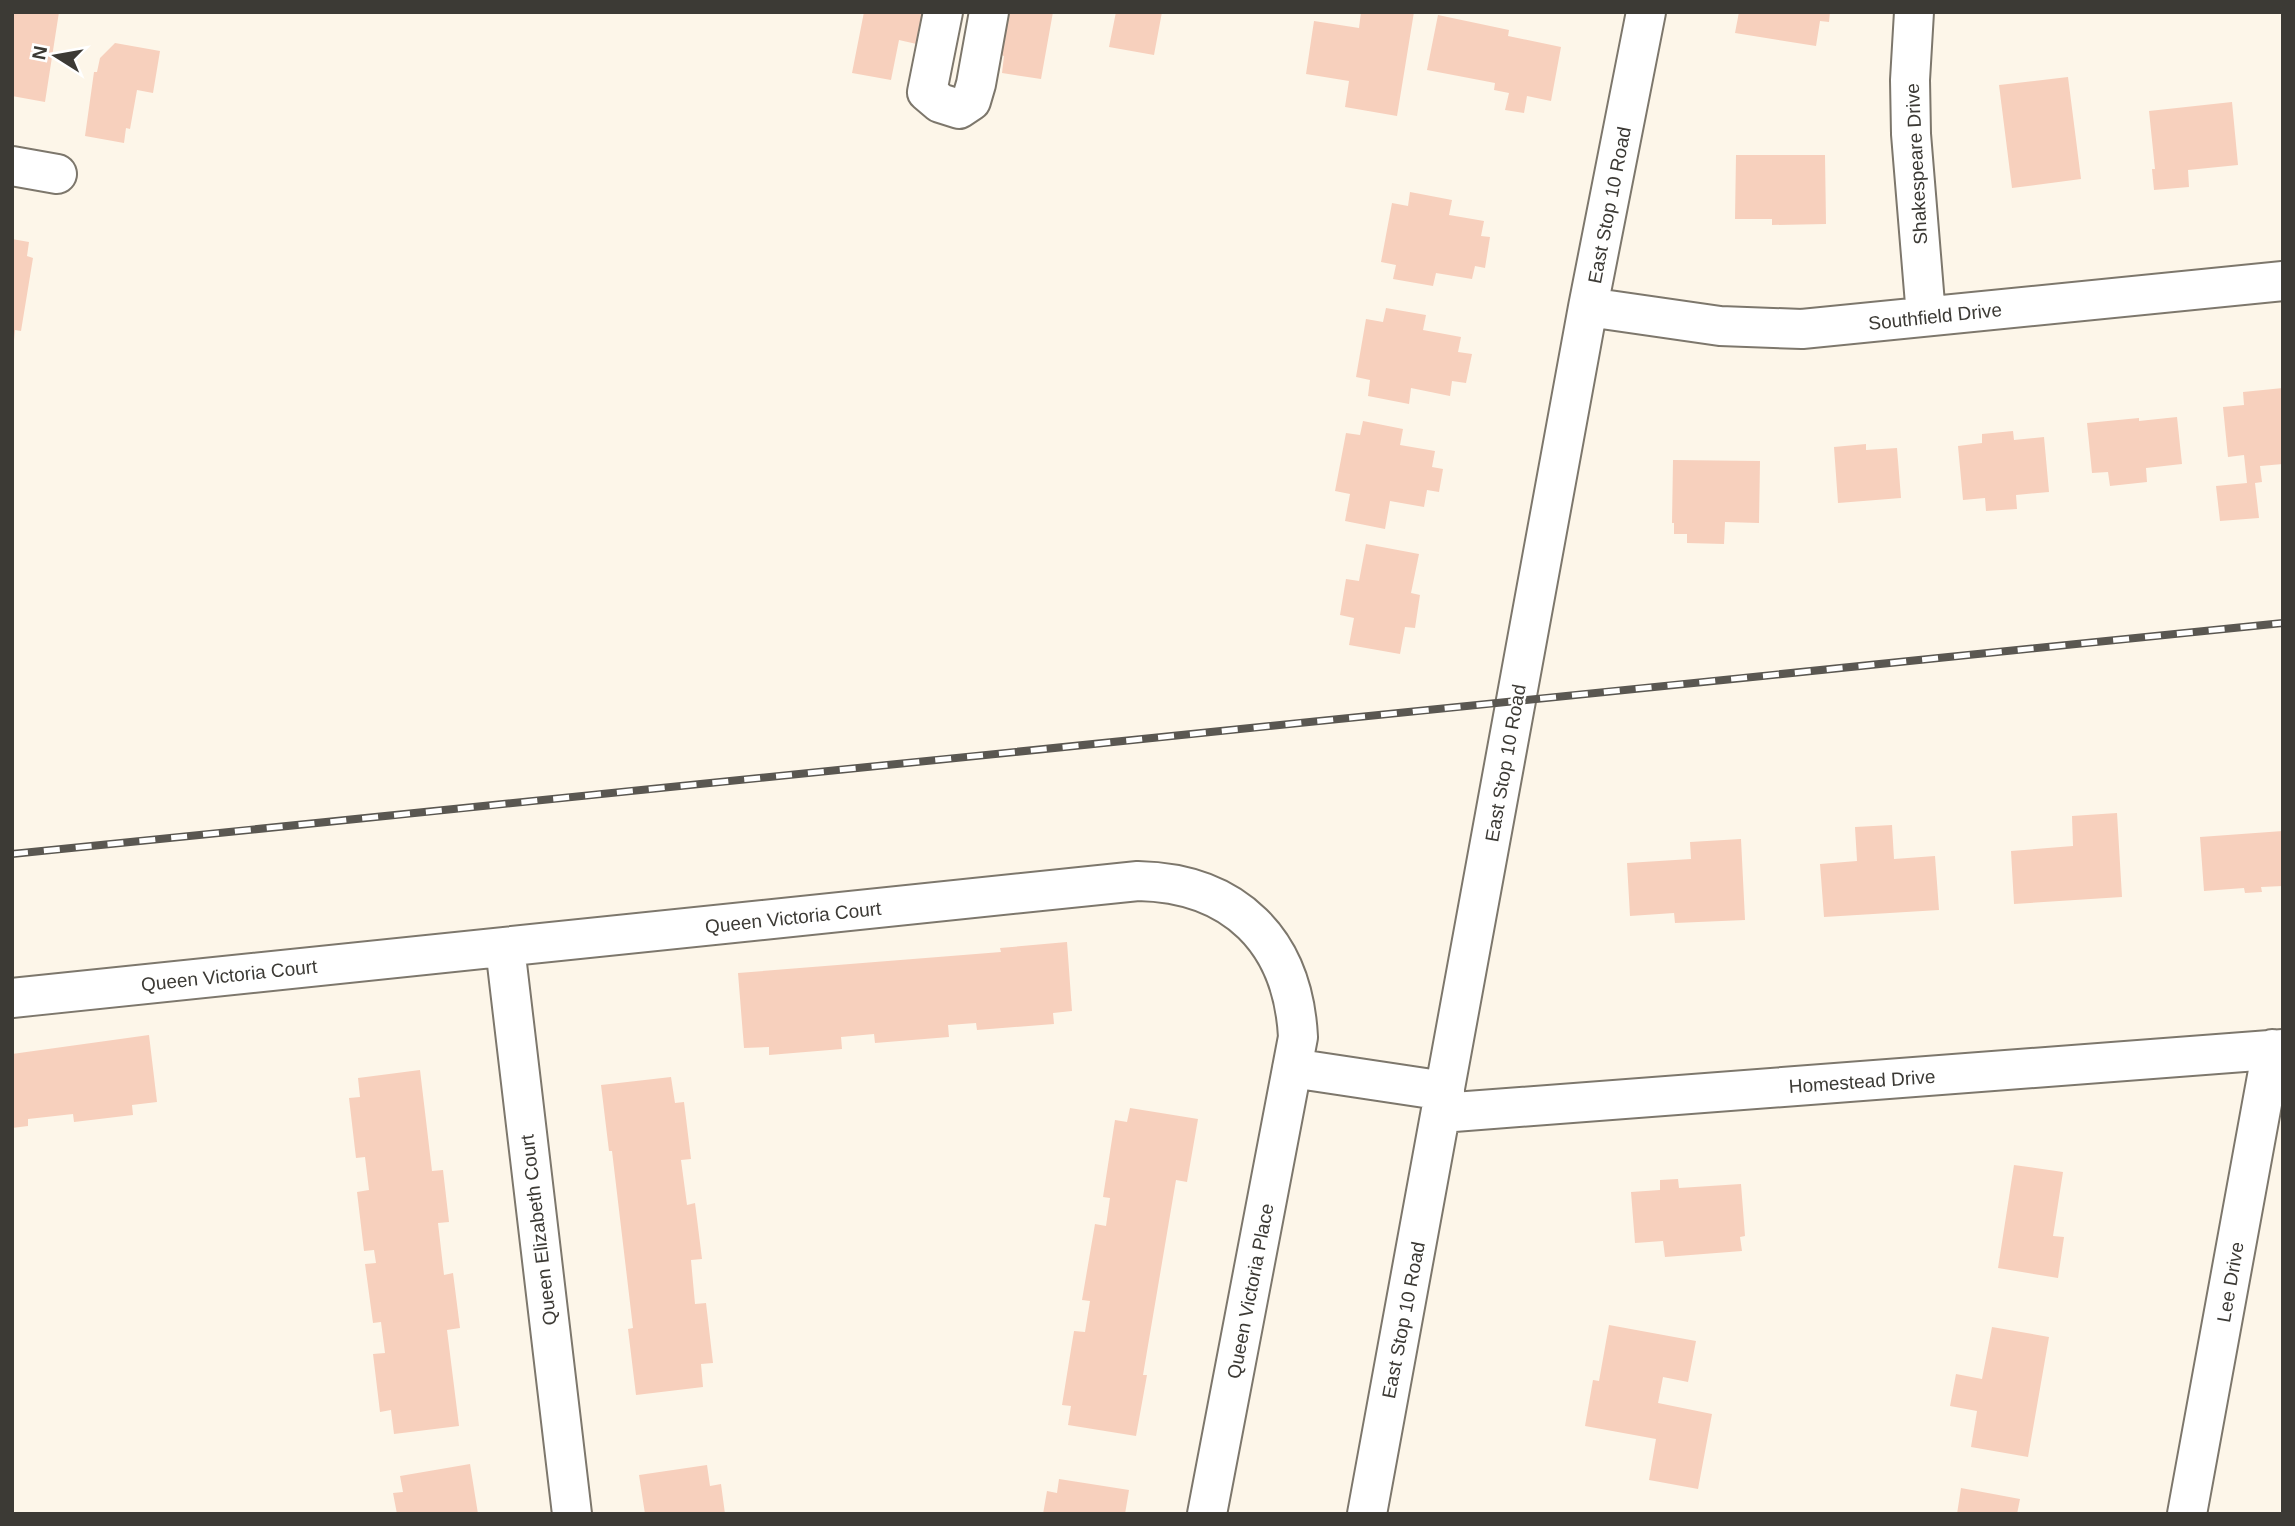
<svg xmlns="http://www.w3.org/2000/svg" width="2295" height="1526" font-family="Arial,sans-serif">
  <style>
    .building { fill: #f7d0bd }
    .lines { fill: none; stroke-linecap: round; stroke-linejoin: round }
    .minor-casing { stroke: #7d776c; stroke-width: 42 }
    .minor { stroke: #fff; stroke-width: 38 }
    .rail-casing { stroke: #5a5751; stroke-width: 8 }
    .rail { stroke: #fff; stroke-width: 5; stroke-dasharray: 16; stroke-linecap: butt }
    .labels { text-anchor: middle; stroke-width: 5; stroke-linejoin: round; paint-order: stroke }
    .street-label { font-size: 19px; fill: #3c3a35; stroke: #fff }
  </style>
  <rect width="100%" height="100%" fill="#fdf6e9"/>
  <path class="building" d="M12,12H59L45,102L12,96Z
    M864,12H927L921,45L899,40L891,80L852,73Z
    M1009,12H1053L1041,79L1002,73L1004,56L1001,55Z
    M1116,12H1162L1154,55L1109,47Z
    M1361,12H1414L1397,116L1345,107L1349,81L1306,74L1314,21L1359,28Z
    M1739,12H1830L1829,22L1820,21L1816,46L1735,33Z
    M1438,15L1509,30L1508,36L1561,47L1551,101L1527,96L1524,113L1505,110L1509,93L1494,90L1495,83L1427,70Z
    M115,43L160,51L153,93L137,90L130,129L126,128L124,143L85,136L94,72H97L100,58Z
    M2068,77L2081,179L2012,188L1999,85Z
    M2232,102L2238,165L2188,170L2189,187L2154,190L2152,169H2155L2149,111Z
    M1736,155H1825L1826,224L1772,225V219H1735Z
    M1410,192L1452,200L1449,215L1484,221L1481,236L1490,237L1485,268L1475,266L1472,279L1436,273L1433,286L1393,279L1396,265L1381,262L1392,203L1408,206Z
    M12,239L29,242L27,256L33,258L21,331L15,330L14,340H12Z
    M1386,308L1426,315L1423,330L1461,337L1458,352L1472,354L1466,383L1452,381L1450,396L1411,388L1409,404L1368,396L1370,380L1356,377L1366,319L1383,322Z
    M2283,388V464L2260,466L2262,482L2255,483L2259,518L2220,521L2216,486L2247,483L2244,455L2228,457L2223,407L2244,405L2243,392Z
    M2177,417L2182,464L2146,468L2147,482L2110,486L2108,472L2092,473L2087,423L2139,418V421Z
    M1363,421L1403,429L1400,445L1435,451L1432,467L1443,469L1439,492L1427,490L1424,507L1390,501L1385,529L1345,521L1350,494L1335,491L1346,433L1360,435Z
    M2013,431L2014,440L2044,437L2049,492L2016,495L2017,509L1986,511L1985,498L1963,500L1958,446L1982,443V434Z
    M1866,444V450L1897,448L1901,498L1838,503L1834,447Z
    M1673,460L1760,461L1759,523L1725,522L1724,544L1687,543V534H1674V523H1672Z
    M1366,544L1419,554L1411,593L1420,595L1415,628L1405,627L1400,654L1349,645L1354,618L1340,615L1346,579L1359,581Z
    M2117,813L2122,897L2014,904L2011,851L2073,846L2072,816Z
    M1892,825L1894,859L1935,856L1939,910L1824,917L1820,864L1857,861L1855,827Z
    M2283,831V886L2261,887L2262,892L2245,893L2244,888L2204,891L2200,837Z
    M1741,839L1745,920L1675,923L1674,913L1630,916L1627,863L1691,859L1690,842Z
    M1067,942L1072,1011L1053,1013L1054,1024L977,1030L976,1023L948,1025L949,1037L875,1043L874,1034L841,1037L842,1049L769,1055V1047L744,1048L738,973L1001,952L1000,948Z
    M149,1035L157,1102L132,1105L133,1115L74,1122L73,1114L28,1119V1126L12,1128V1054Z
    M420,1070L432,1171L443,1170L449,1222L438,1223L444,1275L453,1273L460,1328L447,1330L459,1426L394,1434L391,1410L380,1412L373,1354L385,1353L381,1322L373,1323L365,1264L376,1263L374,1250L364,1251L357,1192L369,1190L365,1157L356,1158L349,1098L360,1097L358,1078Z
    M671,1077L675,1103L684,1102L691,1159L681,1160L687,1205L695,1203L702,1259L691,1260L695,1304L706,1303L713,1363L701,1364L703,1387L636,1395L628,1329L633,1328L612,1151H609L601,1085Z
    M1130,1108L1198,1119L1187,1182L1176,1180L1143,1375H1147L1136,1436L1068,1425L1071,1406L1062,1405L1074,1331L1085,1332L1090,1301L1082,1300L1095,1224L1106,1226L1110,1198L1103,1197L1115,1120L1127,1122Z
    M2014,1165L2063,1172L2053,1236L2064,1237L2058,1278L1998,1268Z
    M1678,1179L1679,1188L1741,1184L1745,1236L1740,1237L1742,1251L1665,1257L1663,1241L1635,1243L1631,1192L1660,1190V1180Z
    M1609,1325L1696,1341L1688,1382L1663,1377L1658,1403L1712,1414L1698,1489L1649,1480L1656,1439L1585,1426L1593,1380L1599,1381Z
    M1992,1327L2049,1337L2028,1457L1971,1447L1977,1411L1950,1406L1956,1374L1982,1379Z
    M470,1464L478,1514H397L393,1493L403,1492L400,1476Z
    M707,1465L710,1486L721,1484L725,1514H645L639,1475Z
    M1059,1479L1129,1490L1125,1514H1043L1047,1491L1057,1493Z
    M1961,1488L2020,1499L2017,1514H1957Z"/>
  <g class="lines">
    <g class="minor-casing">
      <path id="minor" d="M943,12L927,92L940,103L959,109L971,101L976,84L989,12
        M1914,12L1910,80L1911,134L1926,316
        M12,166L57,174
        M1588,307L1720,326L1802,329L2283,281
        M505,947L572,1514
        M12,998L1138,881C1235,883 1293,941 1298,1037L1207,1514
        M1292,1068L1445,1091
        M1441,1113L2283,1049
        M1367,1514L1588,307L1646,12
        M2187,1514L2272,1049"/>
    </g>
    <use href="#minor" class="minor"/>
    <g class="rail-casing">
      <path id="rail" d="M12,854L2283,623"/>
    </g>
    <use href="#rail" class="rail"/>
  </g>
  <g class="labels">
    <g class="street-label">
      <text transform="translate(1916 164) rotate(-93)" y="7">Shakespeare Drive</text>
      <text transform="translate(1609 205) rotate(-79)" y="7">East Stop 10 Road</text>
      <text transform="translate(1935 316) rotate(-6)" y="7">Southfield Drive</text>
      <text transform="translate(1505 763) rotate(-80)" y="7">East Stop 10 Road</text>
      <text transform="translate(793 917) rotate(-6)" y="7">Queen Victoria Court</text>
      <text transform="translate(229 975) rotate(-6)" y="7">Queen Victoria Court</text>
      <text transform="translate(1862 1081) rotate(-4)" y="7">Homestead Drive</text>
      <text transform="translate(538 1230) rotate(-97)" y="7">Queen Elizabeth Court</text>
      <text transform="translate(2230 1282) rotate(-80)" y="7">Lee Drive</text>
      <text transform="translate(1250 1291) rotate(-79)" y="7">Queen Victoria Place</text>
      <text transform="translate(1403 1320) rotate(-79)" y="7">East Stop 10 Road</text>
    </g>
  </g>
  <rect width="2295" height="1526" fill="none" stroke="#3c3a35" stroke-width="28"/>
  <g transform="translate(56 56) rotate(281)" stroke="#ffffff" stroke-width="5" paint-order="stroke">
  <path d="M0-5L12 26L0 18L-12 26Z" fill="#3c3a35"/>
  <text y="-10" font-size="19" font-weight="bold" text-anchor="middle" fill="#3c3a35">N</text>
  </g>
</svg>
